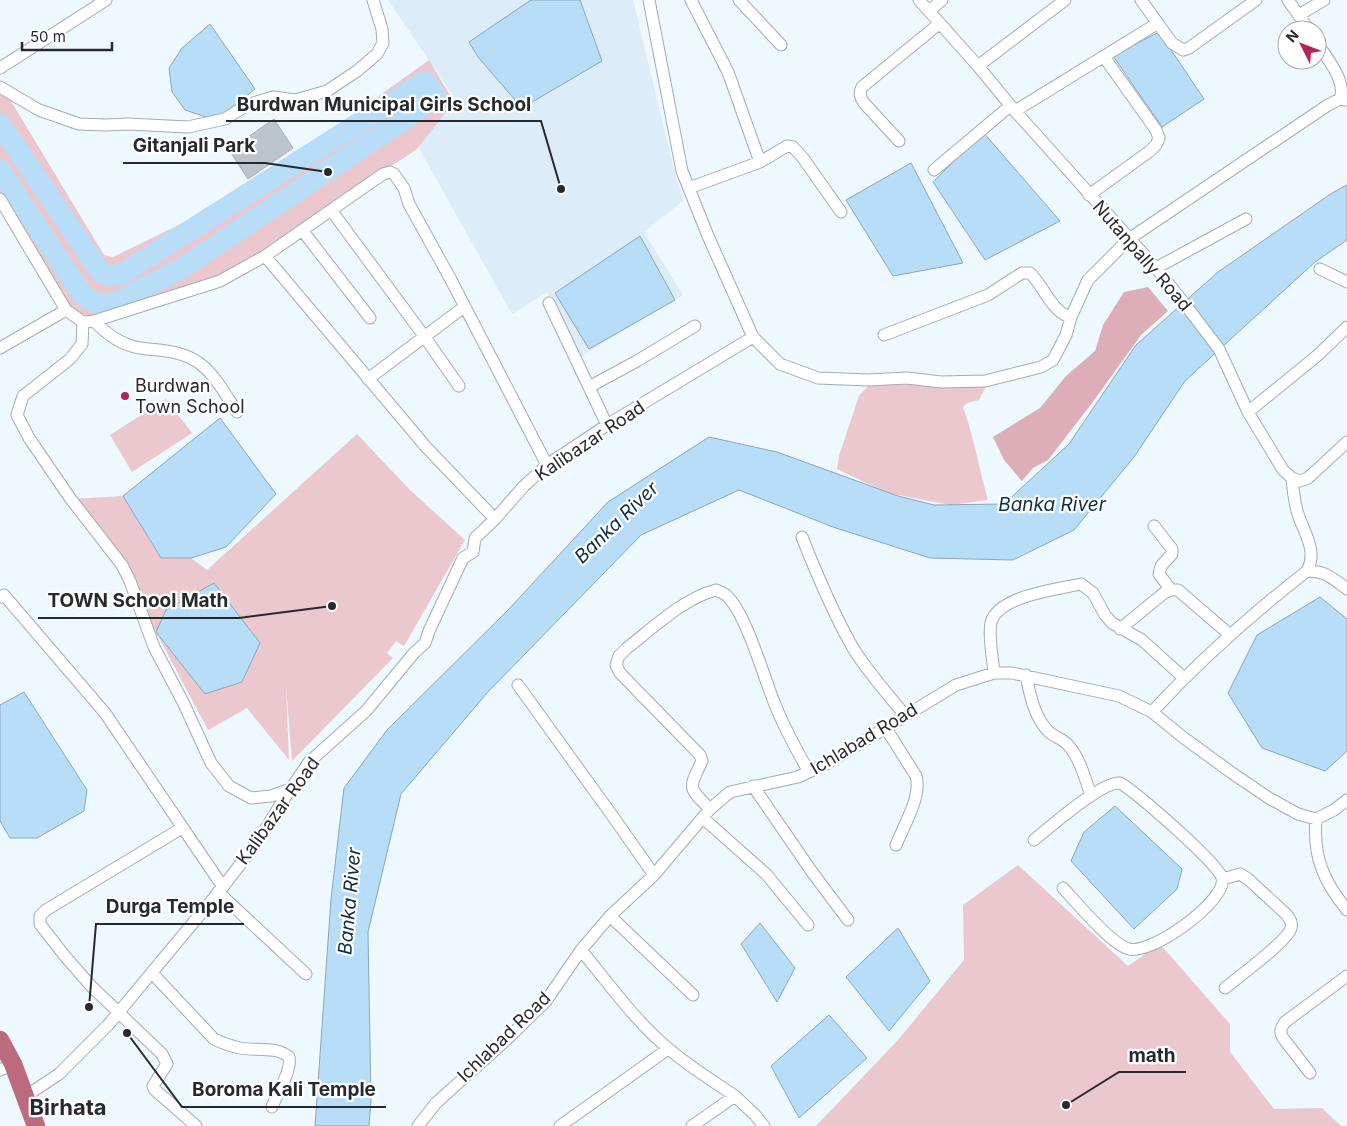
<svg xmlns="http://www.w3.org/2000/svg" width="1347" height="1126" font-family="Inter,sans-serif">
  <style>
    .built { fill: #dcecf8 }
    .green { fill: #ebc8ce }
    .forest { fill: #ddaeb7 }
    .water { fill: #b7ddf9; stroke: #8ca7bc }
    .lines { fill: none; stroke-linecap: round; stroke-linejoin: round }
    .river { stroke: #b7ddf9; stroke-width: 21 }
    .building { fill: #bcc5cc; stroke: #a4adb3 }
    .minor-casing { stroke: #a3acb3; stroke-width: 13 }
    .highway-casing { stroke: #d4d4d5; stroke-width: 19 }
    .minor { stroke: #fff; stroke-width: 11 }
    .highway { stroke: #bc6a7e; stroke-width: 18 }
    .poi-dot { fill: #b32558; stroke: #fff; stroke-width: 2 }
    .labels { text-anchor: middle; stroke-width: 4.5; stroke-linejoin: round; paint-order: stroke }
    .street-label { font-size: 18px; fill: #272a2d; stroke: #fff }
    .poi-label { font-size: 18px; fill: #272a2d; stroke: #fff; text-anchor: start }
    .water-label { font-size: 19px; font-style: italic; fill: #0d2d41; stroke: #fff }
    .district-label { font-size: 22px; font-weight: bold; fill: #272a2d; stroke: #fff }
    .leader { fill: none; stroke: #272a2d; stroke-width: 2 }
    .callout-dot { fill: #272a2d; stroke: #fff; stroke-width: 2 }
    .callout-label { font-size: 19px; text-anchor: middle; font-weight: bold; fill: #272a2d; stroke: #fff; stroke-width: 4.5; stroke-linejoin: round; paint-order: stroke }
  </style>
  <rect width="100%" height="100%" fill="#eef8ff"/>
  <path class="built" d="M388,0H633L676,178L684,200L644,232L683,295L580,357L547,292L512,314L411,134L458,103Z"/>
  <path class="green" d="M429,60L454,102L417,149L220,281L94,321L66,310L0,202V83L104,255L113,257L242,194Z
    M871,383L980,384L985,388L979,400L967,403L963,407C974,437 979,469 988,500L950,505L888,493L837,469L839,456L859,396Z
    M166,399L192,433L132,472L110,435Z
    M357,434L410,490L465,540L404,646L396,641L387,653L393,658L292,761L286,685L289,760L247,708L208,730L147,615L124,565L71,499L123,496L161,558H191L207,570Z
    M1018,865L1128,966L1160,944L1230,1024V1052L1274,1109L1322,1108L1341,1126H816L898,1040L964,960L963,905Z"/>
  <path class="forest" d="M1148,287L1168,311L1141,335L1092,403L1048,460L1033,468L1022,481L1004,460L993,437L1040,408L1066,376L1095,351L1103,325L1124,292Z"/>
  <path class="water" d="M531,0H580L602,61L522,108L478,57L469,42Z
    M210,24L255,89L222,115L206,117L185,110L172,92L169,68L182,48Z
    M1159,32L1204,99L1162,127L1113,56Z
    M983,132L1060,221L985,260L933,182Z
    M911,163L963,263L893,276L846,200Z
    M1347,185V240L1315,262L1185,381L1134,457L1074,530L1013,560L930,558L833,527L739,490L641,535L487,693L401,794L368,932L371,1100L369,1126H315L331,899L344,788L387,730L508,610L608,502L709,437L777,452L898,496L934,505L1004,504L1069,444L1136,345L1218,272L1332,193Z
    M640,236L675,300L589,349L555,293Z
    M220,418L276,494L226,547L191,558H161L123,496Z
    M214,583L260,643L242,682L205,694L156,632L166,610Z
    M1320,597L1347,619V751L1325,771L1262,748L1228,693L1257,635Z
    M24,692L87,790L84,811L37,838H10L0,821V705Z
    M1115,806L1182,869L1177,889L1134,929L1071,861L1084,832Z
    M760,923L795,968L777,1002L741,944Z
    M898,928L930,981L889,1031L846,977Z
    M829,1015L867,1058L799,1118L771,1066Z"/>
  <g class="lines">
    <path class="river" d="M0,124L97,267C106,278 111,277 123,273L425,81L436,98L182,268L116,302L104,305L88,299L81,293L0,170"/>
  </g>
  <path class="building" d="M274,119L293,148L248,179L229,150Z"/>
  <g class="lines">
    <g class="minor-casing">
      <path id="minor" d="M691,0L728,72L760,162
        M739,0L781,45
        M919,0L978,66L1015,111L1156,268L1184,303L1219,349L1248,412L1283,470L1292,478L1300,481L1308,478L1347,442
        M1141,0L1172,43L1183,50L1189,48L1256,0
        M1288,0L1309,30
        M929,11L942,0
        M1299,15L1324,0
        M1317,43C1326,57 1347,81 1340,99
        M978,66L1065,0
        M0,68L106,0
        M0,87L39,110L79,124L106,125L128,124L188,127L225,119L247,105L273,97L295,100L327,91L357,71L377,54L383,43L382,29L373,0
        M1015,111L1158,23
        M899,141L864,103C860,97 859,93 862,87L940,23
        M934,170L1010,106
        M689,188L760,162L787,146L793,147L803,158L841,212
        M1089,195L1150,151L1156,145L1159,138L1156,130L1104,57
        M0,199L66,310L83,322L94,321L220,281L265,256L426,447L495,519
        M331,210L424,336L459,386
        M302,230L370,318
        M265,256L383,174L390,172L394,174L404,188L409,204L450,278L547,465
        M1156,268L1246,219
        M1320,269L1347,282
        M549,303L607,425
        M94,321C107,334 121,345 140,348C161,351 181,350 199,363C214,373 227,397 237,412
        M83,322L82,344L70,359L23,396L17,415L29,438L70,498L122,565L130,581L154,647L183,702L211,763L229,786L251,798L271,796L291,789
        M884,335L988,295L1022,273H1030C1044,286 1052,313 1071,317
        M753,337L780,364L818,378L868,380L907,378L941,382L985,381L1041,367L1053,360L1066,335L1071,317L1088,280L1129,239L1328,105L1340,99L1347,100
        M0,348L66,310
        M368,379L464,307
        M589,387L637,361L695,326
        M1248,412L1318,355L1347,327
        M1154,526L1172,549V554L1161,566L1159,574L1171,590
        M802,537C817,575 833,613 853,648C868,672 887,694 905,715
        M1307,571C1326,571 1332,578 1347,589
        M0,597L4,595L105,713L223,887
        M1120,629L1164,593L1171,590H1178L1229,634
        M994,673C993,659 988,636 991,623C997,596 1058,589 1081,584L1093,593L1105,615L1112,623L1142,640L1184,678
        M1026,675C1030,695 1034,717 1049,732C1055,737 1063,739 1068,745C1080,758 1085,779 1091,795
        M518,685L614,818L654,875
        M1152,712C1200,660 1252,614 1307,571C1318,551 1304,533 1298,514C1294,502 1293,490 1292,478
        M885,727L916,776C922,796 904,825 896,845
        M753,786L812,872L848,920
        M710,809C687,786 689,789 702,761L700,755L620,673L616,665L619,656L627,648C653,628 684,598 716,590C719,591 723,593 726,595C747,614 764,679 776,707C785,729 797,751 809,772
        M703,818L767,875L808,925
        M1316,819C1313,856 1323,881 1347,910
        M182,828L46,910L40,916V924L64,955L91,986L162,1054L167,1064L153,1086L154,1089L196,1126
        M1034,840C1050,827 1102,781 1120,783C1136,792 1219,864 1222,878C1228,900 1152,955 1129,949C1111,944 1077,903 1063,888
        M1223,879L1240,874L1248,879L1286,914C1289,918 1293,922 1291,928C1288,941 1238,977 1225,988
        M218,892L306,974
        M610,916L693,995
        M581,950C609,984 636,1022 670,1050C690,1067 713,1081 735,1096
        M152,973L214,1039C222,1043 230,1046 240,1048C256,1051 276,1046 289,1057C292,1071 277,1093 272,1107
        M0,1070L13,1064
        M1310,1073L1283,1038C1279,1032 1281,1028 1285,1022L1347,976
        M26,1096L59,1074L108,1025L223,887L260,838L284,799L309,762L366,711L414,653L425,643L429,631L463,558L473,552L475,538L495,519L524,486L547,465L607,425L753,337L708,236L682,171L649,0
        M418,1126L436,1103L506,1040L546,1001L581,950L610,916L654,875L710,809L730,792L798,777L826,764L956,685L994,673H1012L1119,696L1152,712L1184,738L1232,773L1269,798L1298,814L1316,819L1334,810L1347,800
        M560,1126L668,1049
        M692,1126L735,1096L755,1115L764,1126"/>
    </g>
    <g class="highway-casing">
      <path id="highway" d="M0,1040L13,1064L36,1126"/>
    </g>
    <use href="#minor" class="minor"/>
    <use href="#highway" class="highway"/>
  </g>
  <circle class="poi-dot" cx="125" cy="396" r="5"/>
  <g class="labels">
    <g class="street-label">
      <text transform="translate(1142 256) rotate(49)" y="6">Nutanpally Road</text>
      <text transform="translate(590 441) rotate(-34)" y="6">Kalibazar Road</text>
      <text transform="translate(864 739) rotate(-31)" y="6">Ichlabad Road</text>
      <text transform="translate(278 811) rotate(-54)" y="6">Kalibazar Road</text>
      <text transform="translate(504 1037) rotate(-44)" y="6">Ichlabad Road</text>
    </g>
    <g class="poi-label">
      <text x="135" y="392">Burdwan<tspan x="135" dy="21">Town School</tspan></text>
    </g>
    <g class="water-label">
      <text x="1052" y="511">Banka River</text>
      <text transform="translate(616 522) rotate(-44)" y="7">Banka River</text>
      <text transform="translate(349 901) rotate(-85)" y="7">Banka River</text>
    </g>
    <g class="district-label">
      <text x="68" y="1115">Birhata</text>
    </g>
  </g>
  <path class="leader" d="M561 189L541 121H226M328 172L265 163H123M332 606L239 618H38M89 1007L96 924H244M1066 1105L1119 1072H1186M127 1033L182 1107H386"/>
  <g class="callout-dot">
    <circle cx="561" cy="189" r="5"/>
    <circle cx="328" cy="172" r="5"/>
    <circle cx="332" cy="606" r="5"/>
    <circle cx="89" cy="1007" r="5"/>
    <circle cx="1066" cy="1105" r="5"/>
    <circle cx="127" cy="1033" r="5"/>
  </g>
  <g class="callout-label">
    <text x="384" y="111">Burdwan Municipal Girls School</text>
    <text x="194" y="152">Gitanjali Park</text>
    <text x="138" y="607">TOWN School Math</text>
    <text x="170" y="913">Durga Temple</text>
    <text x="1152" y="1062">math</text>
    <text x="284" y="1096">Boroma Kali Temple</text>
  </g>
  <g transform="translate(1302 45) rotate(312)"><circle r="24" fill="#ffffff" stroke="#a9aaab"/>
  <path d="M0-4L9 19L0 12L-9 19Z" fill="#b32558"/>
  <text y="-8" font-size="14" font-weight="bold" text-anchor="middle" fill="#272a2d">N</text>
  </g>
  <path d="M22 42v8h90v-8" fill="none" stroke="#272a2d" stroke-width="2.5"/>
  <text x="30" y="42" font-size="15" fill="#272a2d" stroke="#ffffff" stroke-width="4" paint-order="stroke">50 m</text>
</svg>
